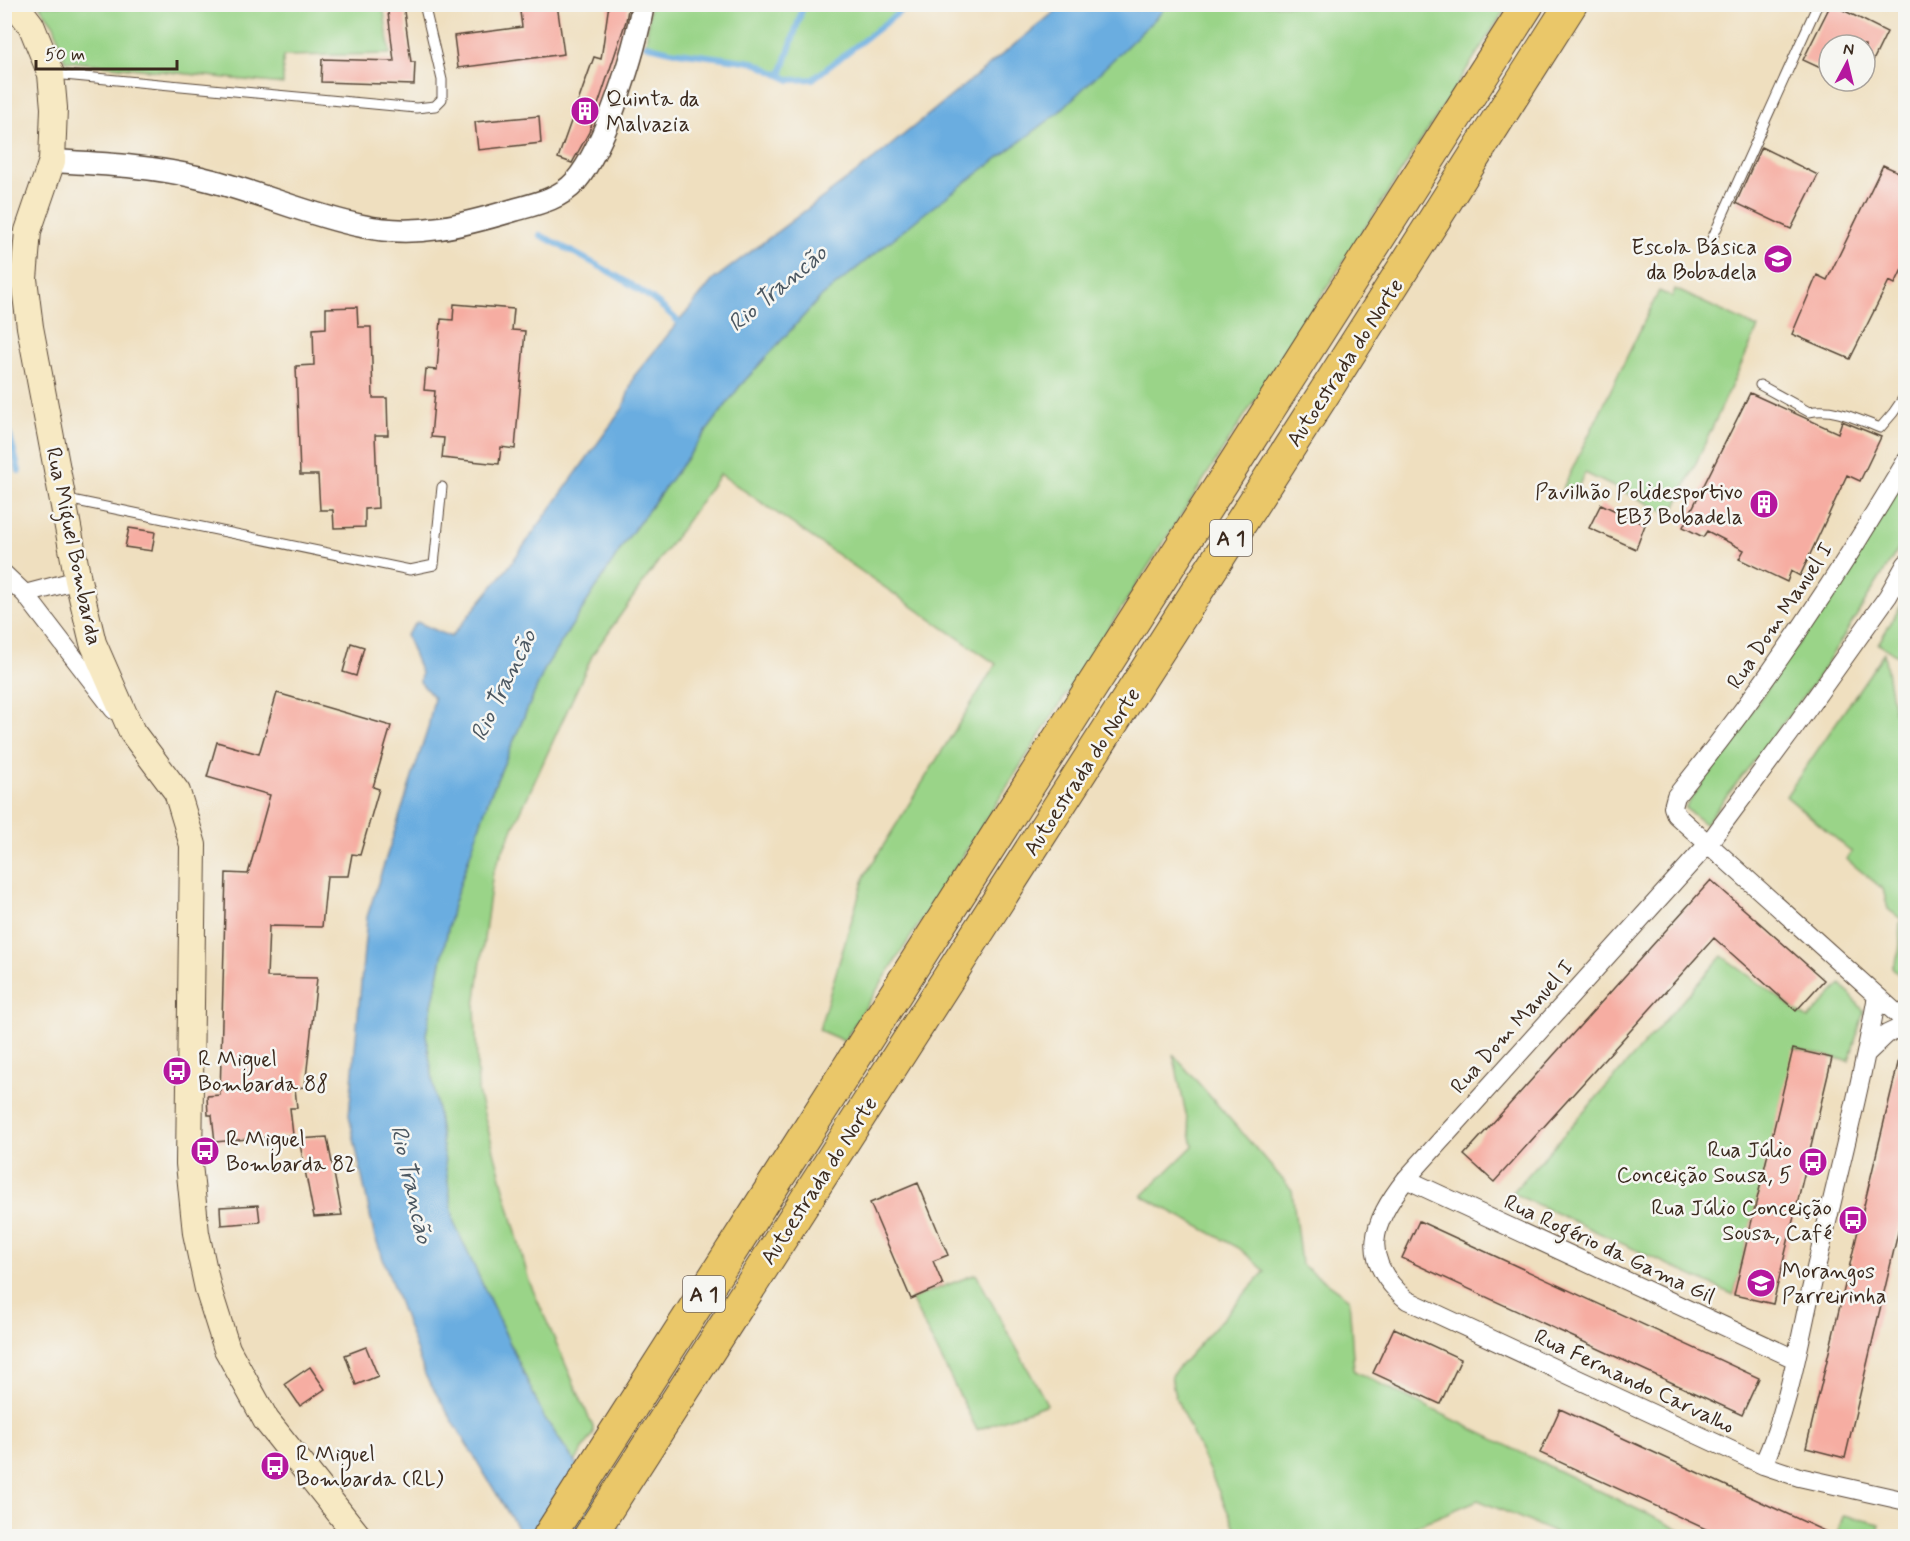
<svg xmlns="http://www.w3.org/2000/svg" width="1910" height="1541" font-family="Mynerve,sans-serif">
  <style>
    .green { fill: #9ad488; stroke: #6a7f53; stroke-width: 1.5 }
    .water { fill: #6bade0; stroke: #536c7f; stroke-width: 1.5 }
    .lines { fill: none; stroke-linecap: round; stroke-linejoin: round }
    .stream { stroke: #6bade0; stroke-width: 6 }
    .building { fill: #f6ada2 }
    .service-casing { stroke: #564536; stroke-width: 11 }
    .minor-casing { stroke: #564536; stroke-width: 20 }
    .tertiary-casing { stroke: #564536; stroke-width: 25 }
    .secondary-casing { stroke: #564536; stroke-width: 28 }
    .motorway-casing { stroke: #564536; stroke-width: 34 }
    .service { stroke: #fff; stroke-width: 9 }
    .minor { stroke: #fff; stroke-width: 18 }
    .tertiary { stroke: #fff; stroke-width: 22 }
    .secondary { stroke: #f7e9c3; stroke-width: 26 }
    .motorway { stroke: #eac769; stroke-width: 32 }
    .labels { text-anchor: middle; stroke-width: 5; stroke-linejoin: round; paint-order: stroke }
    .shield { fill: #f6f6f2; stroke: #73675e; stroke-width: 1.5 }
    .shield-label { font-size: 21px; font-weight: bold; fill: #3b2a1e }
    .poi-label { font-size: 22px; fill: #3b2a1e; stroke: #f6f6f2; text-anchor: start }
    .street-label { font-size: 22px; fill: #3b2a1e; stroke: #f6f6f2 }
    .water-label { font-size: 24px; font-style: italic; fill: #4c5862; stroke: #f6f6f2 }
  </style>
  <rect width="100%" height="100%" fill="#f6f6f2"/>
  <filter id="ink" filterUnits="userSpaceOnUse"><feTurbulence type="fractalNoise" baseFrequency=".0167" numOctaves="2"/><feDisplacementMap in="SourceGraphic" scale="12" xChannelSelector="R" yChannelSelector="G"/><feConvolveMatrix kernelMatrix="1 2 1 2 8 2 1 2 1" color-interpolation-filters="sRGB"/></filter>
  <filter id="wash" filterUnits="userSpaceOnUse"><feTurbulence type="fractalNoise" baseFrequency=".008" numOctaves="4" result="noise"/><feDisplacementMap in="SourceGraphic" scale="24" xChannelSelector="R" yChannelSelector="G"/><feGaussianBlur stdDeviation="1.35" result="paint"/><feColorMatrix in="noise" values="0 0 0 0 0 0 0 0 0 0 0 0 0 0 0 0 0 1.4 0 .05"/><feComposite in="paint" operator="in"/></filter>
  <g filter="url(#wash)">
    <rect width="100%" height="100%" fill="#efdfbf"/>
    <path class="green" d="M39,5H383L390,54L283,56V84L65,61L54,25Z
      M650,5H910L813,79L790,80L753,62L670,51L646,45Z
      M1165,5H1508L844,1041L819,1030L865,875L996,664L720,474L593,654L493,872L475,1006L478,1092L529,1281L593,1427V1434L575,1462L544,1417L454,1223L426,1034L453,905L489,798L546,666L627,539L740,386L819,299L1160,13Z
      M1675,289L1758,328L1672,515L1585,473L1573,497L1562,490L1659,291L1672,297Z
      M1905,467V538L1815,682L1705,824L1685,808L1824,606Z
      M1905,599V649L1901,657L1878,644Z
      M1884,653L1894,712L1905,715V981L1892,967C1906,946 1896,938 1901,919L1888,909L1883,889L1846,859L1852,852L1786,796Z
      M1722,956L1808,1019L1841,984L1864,1011L1849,1061L1794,1049L1734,1295L1512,1193Z
      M1173,1054L1292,1190L1301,1264L1349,1299L1354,1371L1692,1536H1563L1478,1500L1392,1536H1239L1175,1396L1171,1376L1265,1271L1239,1248L1142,1196L1193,1146Z
      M976,1274L1047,1404L977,1430L911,1299Z
      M1843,1515L1880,1524L1877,1536H1837Z"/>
    <path class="water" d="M1063,5H1165L1161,13L1057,114L925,213L819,299L740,386L627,539L546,666L489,798L453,905L426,1034L454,1223L544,1417L625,1536H522L426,1377L374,1234L349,1115L367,917L428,728L434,698L420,682L421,673L406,635L417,622L451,637L507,569L623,408L634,376L713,280L874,159Z"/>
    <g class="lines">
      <path class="stream" d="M646,45L670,51L753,62L790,80L813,79L910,4
        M781,75L804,4
        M540,235C582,257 653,291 682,326
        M4,413L19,471"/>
    </g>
    <g id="blocks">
      <path class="building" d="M387,4H403L411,62H415L414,85L321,82L322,59L394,61Z
        M519,4H557L564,54L458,68L454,36L522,27Z
        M609,4H629L626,21L589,132L572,163L558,158L594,57L601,59Z
        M1831,4L1887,32L1865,77V45H1829V72L1803,60Z
        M539,116L541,143L478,150L475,122Z
        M1761,147L1818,175L1791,229L1736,203Z
        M1883,165L1905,175V263L1895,284L1889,281L1850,359L1792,334L1817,275L1827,280Z
        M454,304L514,309L512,330L525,331L515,449L501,447L499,464L442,458L444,438L431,437L435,391L424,390L426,369L437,370L441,319L453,320Z
        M357,307L358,327H371L373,398H387L388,435H375L378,508L365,509V527L334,528L333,510H320L318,475H300L296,366L314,365L313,329L326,328V308Z
        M1750,393L1838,433L1842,421L1881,437L1860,481L1847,475L1800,576L1791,571L1787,582L1739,559L1744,550L1707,531L1703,537L1683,527Z
        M1601,504L1645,525L1636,549L1589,528Z
        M129,528L155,532L152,551L125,547Z
        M351,643L364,647L356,676L343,672Z
        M277,693L391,726L373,787L379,789L360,855L352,854L348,876H327L322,927L269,926L267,977L317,978L305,1087L295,1088L297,1108H290L293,1135L215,1142L212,1115H208L207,1096L220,1095L226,873L248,874L270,795L207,777L217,742L259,754Z
        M1711,880L1824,980L1796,1011L1714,938L1494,1182L1464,1155Z
        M1793,1049L1832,1058L1773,1304L1734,1295Z
        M1900,1055L1905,1056V1203L1845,1458L1806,1448Z
        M327,1137L342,1215L314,1217L299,1139Z
        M918,1183L948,1255L933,1261L943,1285L911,1299L870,1203Z
        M258,1205L260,1222L221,1225L220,1207Z
        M1419,1221L1759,1378L1742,1415L1402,1258Z
        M1394,1328L1461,1359L1440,1404L1373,1373Z
        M366,1347L378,1376L356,1385L345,1355Z
        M310,1367L325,1389L300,1406L285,1384Z
        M1560,1409L1835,1536H1721L1540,1453Z"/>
    </g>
  </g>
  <g filter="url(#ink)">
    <use href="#blocks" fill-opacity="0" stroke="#564536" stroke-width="1.5"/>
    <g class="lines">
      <g class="service-casing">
        <path id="service" d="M53,74L416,108L435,106L442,99V80L424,4
          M1711,241L1817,6L1821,4
          M1760,385L1809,412C1835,407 1856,419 1880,428L1893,413L1906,394
          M67,499L410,570L434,565L442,487"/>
      </g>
      <g class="minor-casing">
        <path id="minor" d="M1906,461C1837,578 1762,691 1676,796L1673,807L1676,815L1906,1022
          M1906,564L1888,596L1791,732L1708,844L1406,1179C1371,1224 1359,1259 1407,1300L1763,1465L1799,1477L1906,1501
          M4,574L25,594L114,710
          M25,594L78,580
          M1866,1054L1887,1034L1906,1025
          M1406,1179L1795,1359
          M1763,1465C1789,1408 1799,1342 1813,1281C1835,1186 1860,1092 1877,996"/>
      </g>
      <g class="tertiary-casing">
        <path id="tertiary" d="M52,161C102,164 153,166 201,178C256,191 307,215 362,226C415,238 464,225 514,210C535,204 560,199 575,182C606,146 635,51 643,4"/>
      </g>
      <g class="secondary-casing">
        <path id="secondary" d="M15,4L31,25L51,74L54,108L52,161L28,231L24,279L30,327L78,580L93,643L132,732L177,792L193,845L189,1164L196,1233L208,1289L227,1349L266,1420L358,1536"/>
      </g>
      <g class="motorway-casing">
        <path id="motorway" d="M549,1536L1528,4
          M590,1536L1330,384L1571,4"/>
      </g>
      <use href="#service" class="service"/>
      <use href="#minor" class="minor"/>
      <use href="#tertiary" class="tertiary"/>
      <use href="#secondary" class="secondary"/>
      <use href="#motorway" class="motorway"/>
    </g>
  </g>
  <defs>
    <g id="building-disc" transform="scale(1.5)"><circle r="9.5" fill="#b5179e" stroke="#f6f6f2"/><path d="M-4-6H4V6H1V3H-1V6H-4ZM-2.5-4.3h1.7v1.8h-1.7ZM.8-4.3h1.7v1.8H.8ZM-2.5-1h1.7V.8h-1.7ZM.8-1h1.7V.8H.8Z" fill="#fff"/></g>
    <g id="school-disc" transform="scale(1.5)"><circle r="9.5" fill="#b5179e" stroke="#f6f6f2"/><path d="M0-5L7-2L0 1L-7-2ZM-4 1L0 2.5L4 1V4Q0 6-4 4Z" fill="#fff"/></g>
    <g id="bus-disc" transform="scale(1.5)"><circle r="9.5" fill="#b5179e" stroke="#f6f6f2"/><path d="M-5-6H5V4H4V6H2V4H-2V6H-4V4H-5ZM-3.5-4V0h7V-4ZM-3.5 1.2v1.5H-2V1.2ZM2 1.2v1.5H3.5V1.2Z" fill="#fff"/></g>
  </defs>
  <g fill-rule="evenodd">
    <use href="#building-disc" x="585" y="111"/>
    <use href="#school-disc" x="1778" y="259"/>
    <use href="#building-disc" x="1764" y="504"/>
    <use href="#bus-disc" x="177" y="1071"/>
    <use href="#bus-disc" x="205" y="1151"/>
    <use href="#bus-disc" x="1813" y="1162"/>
    <use href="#bus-disc" x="1853" y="1220"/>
    <use href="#school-disc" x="1761" y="1283"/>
    <use href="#bus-disc" x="275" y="1466"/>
  </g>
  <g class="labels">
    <g class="shield">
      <rect x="1210" y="520" width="42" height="36" rx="4.5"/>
      <rect x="683" y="1276" width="42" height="36" rx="4.5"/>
    </g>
    <g class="shield-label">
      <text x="1231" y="545">A 1</text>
      <text x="704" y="1301">A 1</text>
    </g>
    <g class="poi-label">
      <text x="606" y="106">Quinta da<tspan x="606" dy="25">Malvazia</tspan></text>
      <text x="1757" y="254" text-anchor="end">Escola Básica<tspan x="1757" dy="25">da Bobadela</tspan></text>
      <text x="1743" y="499" text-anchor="end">Pavilhão Polidesportivo<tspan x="1743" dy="25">EB3 Bobadela</tspan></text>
      <text x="198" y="1066">R Miguel<tspan x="198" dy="25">Bombarda 88</tspan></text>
      <text x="226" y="1146">R Miguel<tspan x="226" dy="25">Bombarda 82</tspan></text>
      <text x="1792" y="1157" text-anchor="end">Rua Júlio<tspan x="1792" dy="25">Conceição Sousa, 5</tspan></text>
      <text x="1832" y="1215" text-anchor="end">Rua Júlio Conceição<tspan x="1832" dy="25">Sousa, Café</tspan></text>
      <text x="1782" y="1278">Morangos<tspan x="1782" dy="25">Parreirinha</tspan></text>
      <text x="296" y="1461">R Miguel<tspan x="296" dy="25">Bombarda (RL)</tspan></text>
    </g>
    <g class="street-label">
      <text transform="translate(1344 362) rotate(-57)" y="8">Autoestrada do Norte</text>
      <text transform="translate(75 546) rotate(78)" y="8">Rua Miguel Bombarda</text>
      <text transform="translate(1779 615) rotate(-56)" y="8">Rua Dom Manuel I</text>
      <text transform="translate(1081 771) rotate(-57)" y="8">Autoestrada do Norte</text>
      <text transform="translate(1511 1026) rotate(-48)" y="8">Rua Dom Manuel I</text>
      <text transform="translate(818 1180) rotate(-57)" y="8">Autoestrada do Norte</text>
      <text transform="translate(1610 1248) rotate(25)" y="8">Rua Rogério da Gama Gil</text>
      <text transform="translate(1635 1380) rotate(25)" y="8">Rua Fernando Carvalho</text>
    </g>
    <g class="water-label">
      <text transform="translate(777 288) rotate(-40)" y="8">Rio Trancão</text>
      <text transform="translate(503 685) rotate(-64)" y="8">Rio Trancão</text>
      <text transform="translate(412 1184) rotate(77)" y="8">Rio Trancão</text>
    </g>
  </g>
  <rect width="1910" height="1541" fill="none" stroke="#f6f6f2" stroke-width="24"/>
  <g transform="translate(1847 63) rotate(7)"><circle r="28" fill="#f6f6f2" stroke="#aba49d" stroke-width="1.5"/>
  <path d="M0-4.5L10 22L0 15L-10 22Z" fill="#b5179e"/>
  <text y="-9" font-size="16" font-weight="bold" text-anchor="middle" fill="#3b2a1e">N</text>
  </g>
  <path d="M36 60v9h141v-9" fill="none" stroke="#3b2a1e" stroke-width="3"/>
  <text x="45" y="60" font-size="18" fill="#3b2a1e" stroke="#f6f6f2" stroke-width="4.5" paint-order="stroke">50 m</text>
</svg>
